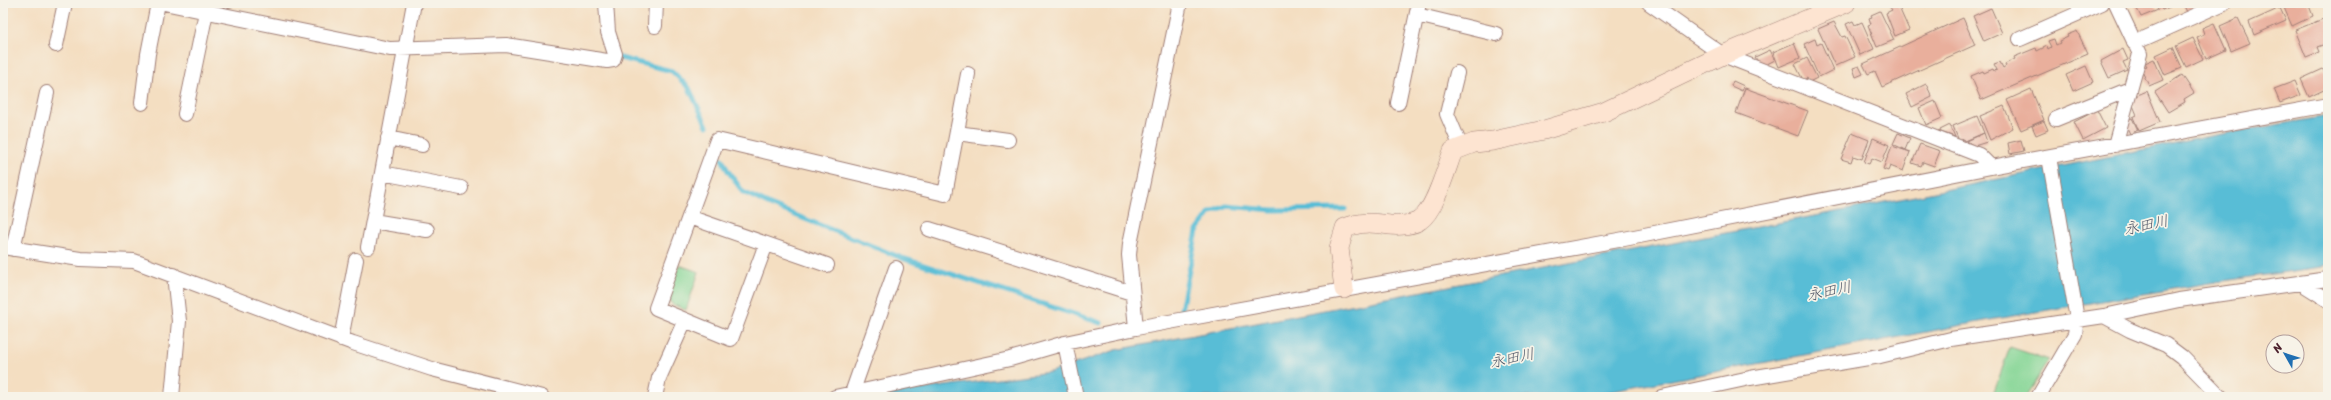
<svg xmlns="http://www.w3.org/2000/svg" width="2331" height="400" font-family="Sriracha,'Klee One',sans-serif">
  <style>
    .green { fill: #86d696; stroke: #687a60 }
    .water { fill: #58bdd6; stroke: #516e80 }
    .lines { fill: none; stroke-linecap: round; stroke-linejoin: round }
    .stream { stroke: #58bdd6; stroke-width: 5 }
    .building { fill: #e9af9c }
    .street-casing { stroke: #9f7e76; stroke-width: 16 }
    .secondary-casing { stroke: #9f7e76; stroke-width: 20 }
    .street { stroke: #fff; stroke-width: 14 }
    .secondary { stroke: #fde4d1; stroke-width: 19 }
    .labels { text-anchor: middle; stroke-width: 3.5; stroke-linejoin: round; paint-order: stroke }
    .water-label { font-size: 15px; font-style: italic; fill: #4f5667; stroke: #f7f3e8 }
  </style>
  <rect width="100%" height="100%" fill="#f7f3e8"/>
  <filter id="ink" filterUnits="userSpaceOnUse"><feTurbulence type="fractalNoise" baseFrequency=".025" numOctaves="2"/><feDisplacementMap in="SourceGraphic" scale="8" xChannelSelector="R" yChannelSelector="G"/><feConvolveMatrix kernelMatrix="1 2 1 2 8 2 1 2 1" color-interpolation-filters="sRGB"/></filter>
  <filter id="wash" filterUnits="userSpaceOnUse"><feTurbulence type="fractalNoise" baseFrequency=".012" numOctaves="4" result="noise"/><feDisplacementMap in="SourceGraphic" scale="16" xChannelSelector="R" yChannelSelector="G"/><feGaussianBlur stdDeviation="0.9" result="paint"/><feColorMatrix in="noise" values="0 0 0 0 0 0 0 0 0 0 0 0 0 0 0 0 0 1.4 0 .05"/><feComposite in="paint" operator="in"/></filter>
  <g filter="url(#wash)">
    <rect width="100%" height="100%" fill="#f4dec1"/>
    <path class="green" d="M679,265L699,272L686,310L672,304L668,297Z
      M2010,347L2049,360L2025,397H1997L1993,394Z"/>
    <path class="water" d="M2328,116V266L2209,283L1995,319L1582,397H886L899,392L1051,372L1116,350L1851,209L2215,135Z"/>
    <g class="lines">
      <path class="stream" d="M620,58L672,71L689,88L707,126
        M722,159L728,171L743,192L770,205L902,258L1101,323
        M1181,310L1197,231L1210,213L1226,206L1273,210L1345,209"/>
    </g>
    <g id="blocks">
      <path class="building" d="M1897,3L1909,30L1895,36L1886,13L1892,10L1889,6Z
        M2134,3H2155L2158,10L2141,17Z
        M2159,3H2180L2162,10Z
        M2186,3H2192L2194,9L2187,12L2183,4Z
        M2282,3H2308L2313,16L2292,26Z
        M1991,8L2002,33L1984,41L1973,16Z
        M2280,8L2286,21L2254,35L2249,22Z
        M1880,11L1894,40L1877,47L1868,25L1871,24L1869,18L1872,17L1871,15Z
        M2328,17V43L2317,47L2319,52L2306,57L2295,30Z
        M1963,18L1975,45L1882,87L1875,71L1868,74L1863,64Z
        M2238,18L2250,43L2231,51L2220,26Z
        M1853,21L1855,25L1862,22L1874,49L1860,55L1846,24Z
        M1834,22L1842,37L1845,36L1855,57L1835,66L1818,29Z
        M2214,23L2226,50L2206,59L2197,37L2204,34L2202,28Z
        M2077,31L2088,54L1981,100L1971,76L1983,71L1984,73L1993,69L1994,71L1997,70L1994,64L2000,62L2003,68L2006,66L2005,64L2015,59L2014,57L2036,48L2037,51L2047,46L2048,49L2051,47L2048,41L2054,39L2056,45L2060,43L2059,41L2068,37L2067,35Z
        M2193,38L2203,59L2186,67L2176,46Z
        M1815,39L1817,45L1821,43L1833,70L1819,77L1804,44Z
        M1794,43L1800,58L1779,67L1773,52Z
        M2173,47L2182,68L2165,75L2156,55Z
        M2123,49L2128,60L2123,62L2127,70L2109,78L2101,61Z
        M1770,50L1775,60L1763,66L1761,62L1759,63L1755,57Z
        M1807,58L1817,78L1809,82L1807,78L1803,80L1795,64Z
        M2154,59L2163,80L2149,86L2141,69L2147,66L2145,63Z
        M1859,66L1863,74L1856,77L1853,68Z
        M2086,66L2093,82L2073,91L2066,75Z
        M2323,69L2328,80V88L2309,97L2301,79Z
        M2182,75L2194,93L2184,99L2185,102L2168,112L2155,92Z
        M1733,81L1744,86L1742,91L1731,86Z
        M2295,81L2301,95L2280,103L2274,89Z
        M1926,84L1932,97L1912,107L1906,94Z
        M1745,88L1808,111L1798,136L1736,113Z
        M2031,89L2044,120L2021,130L2007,100Z
        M2147,91L2160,122L2139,131L2133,117L2137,115L2132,103L2133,97Z
        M1935,101L1942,118L1926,125L1919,108Z
        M2004,106L2013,128L1990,140L1980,116Z
        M2097,110L2106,128L2083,140L2074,122Z
        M1977,116L1984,133L1965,141L1964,139L1959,141L1953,126Z
        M2132,118L2138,130L2130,134L2124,121Z
        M2044,121L2048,130L2036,135L2032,126Z
        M1950,125L1955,137L1938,131Z
        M1852,133L1869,140L1862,159L1853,156L1851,162L1841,159Z
        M1898,133L1910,138L1905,150L1893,144Z
        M1984,133L1987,142L1974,146L1967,141Z
        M1873,138L1889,145L1882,162L1872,158L1869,164L1864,162Z
        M2021,140L2024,151L2010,154L2008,143Z
        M1920,144L1940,151L1934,166L1923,162L1921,166L1912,163Z
        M1892,146L1910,152L1903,171L1890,166L1888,171L1883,169Z"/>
    </g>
  </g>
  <g filter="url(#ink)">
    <use href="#blocks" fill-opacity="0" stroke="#9f7e76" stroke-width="1"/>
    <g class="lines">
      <g class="street-casing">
        <path id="street" d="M164,3L390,49L506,45L607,61L613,60L615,54L608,32L606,3
          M1649,3L1723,55L1979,155L1991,167
          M1417,15L1496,34
          M655,26L656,3
          M2020,39L2102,3
          M2134,43L2224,3
          M56,45L65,3
          M1457,73L1447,114L1461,147
          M142,103L148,54L158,3
          M1398,103L1419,3
          M185,114L206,12
          M2056,119L2130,89
          M957,133L1008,140
          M388,138L422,145
          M2115,145L2140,54L2116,3
          M382,173L461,188
          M689,217L827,265
          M373,221L427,230
          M929,229L1132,293
          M766,244L731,339L656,308L717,140L945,194L968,74
          M3,247L80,259L134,261L353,343L432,369L542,397
          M368,247L414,3
          M13,249L47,93
          M2301,283L2328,300
          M2104,316L2130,330L2166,345L2182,357L2221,397
          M1136,328L1129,255L1130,244L1180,3
          M341,339L356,260
          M1065,343L1076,397
          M852,393L896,268
          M172,397L179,321L174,275
          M655,397L659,378L685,320
          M835,397L1010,359L1065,343L1136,328L1624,239L1991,167L2328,105
          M1662,397L1750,378L1880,356L1951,339L2104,316L2179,300L2328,279
          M2038,397L2075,334L2077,319L2049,157"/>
      </g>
      <g class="secondary-casing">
        <path id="secondary" d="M1344,289L1339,248L1345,228C1361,221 1374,223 1390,225C1398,226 1414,225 1420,220C1435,210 1446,169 1453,151L1474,143L1493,141L1544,130L1604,112L1723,55L1846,3"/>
      </g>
      <use href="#street" class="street"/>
      <use href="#secondary" class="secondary"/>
    </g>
  </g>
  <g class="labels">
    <g class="water-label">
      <text transform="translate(2146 225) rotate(-12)" y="5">永田川</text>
      <text transform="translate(1829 291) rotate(-12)" y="5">永田川</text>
      <text transform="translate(1512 358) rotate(-12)" y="5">永田川</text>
    </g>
  </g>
  <rect width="2331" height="400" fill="none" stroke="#f7f3e8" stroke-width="16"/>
  <g transform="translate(2285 354) rotate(309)"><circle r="19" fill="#f7f3e8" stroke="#b29e9c"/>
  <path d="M0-3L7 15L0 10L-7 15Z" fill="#1f6fb2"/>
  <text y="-6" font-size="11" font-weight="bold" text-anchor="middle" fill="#4a1f2b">N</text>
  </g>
</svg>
